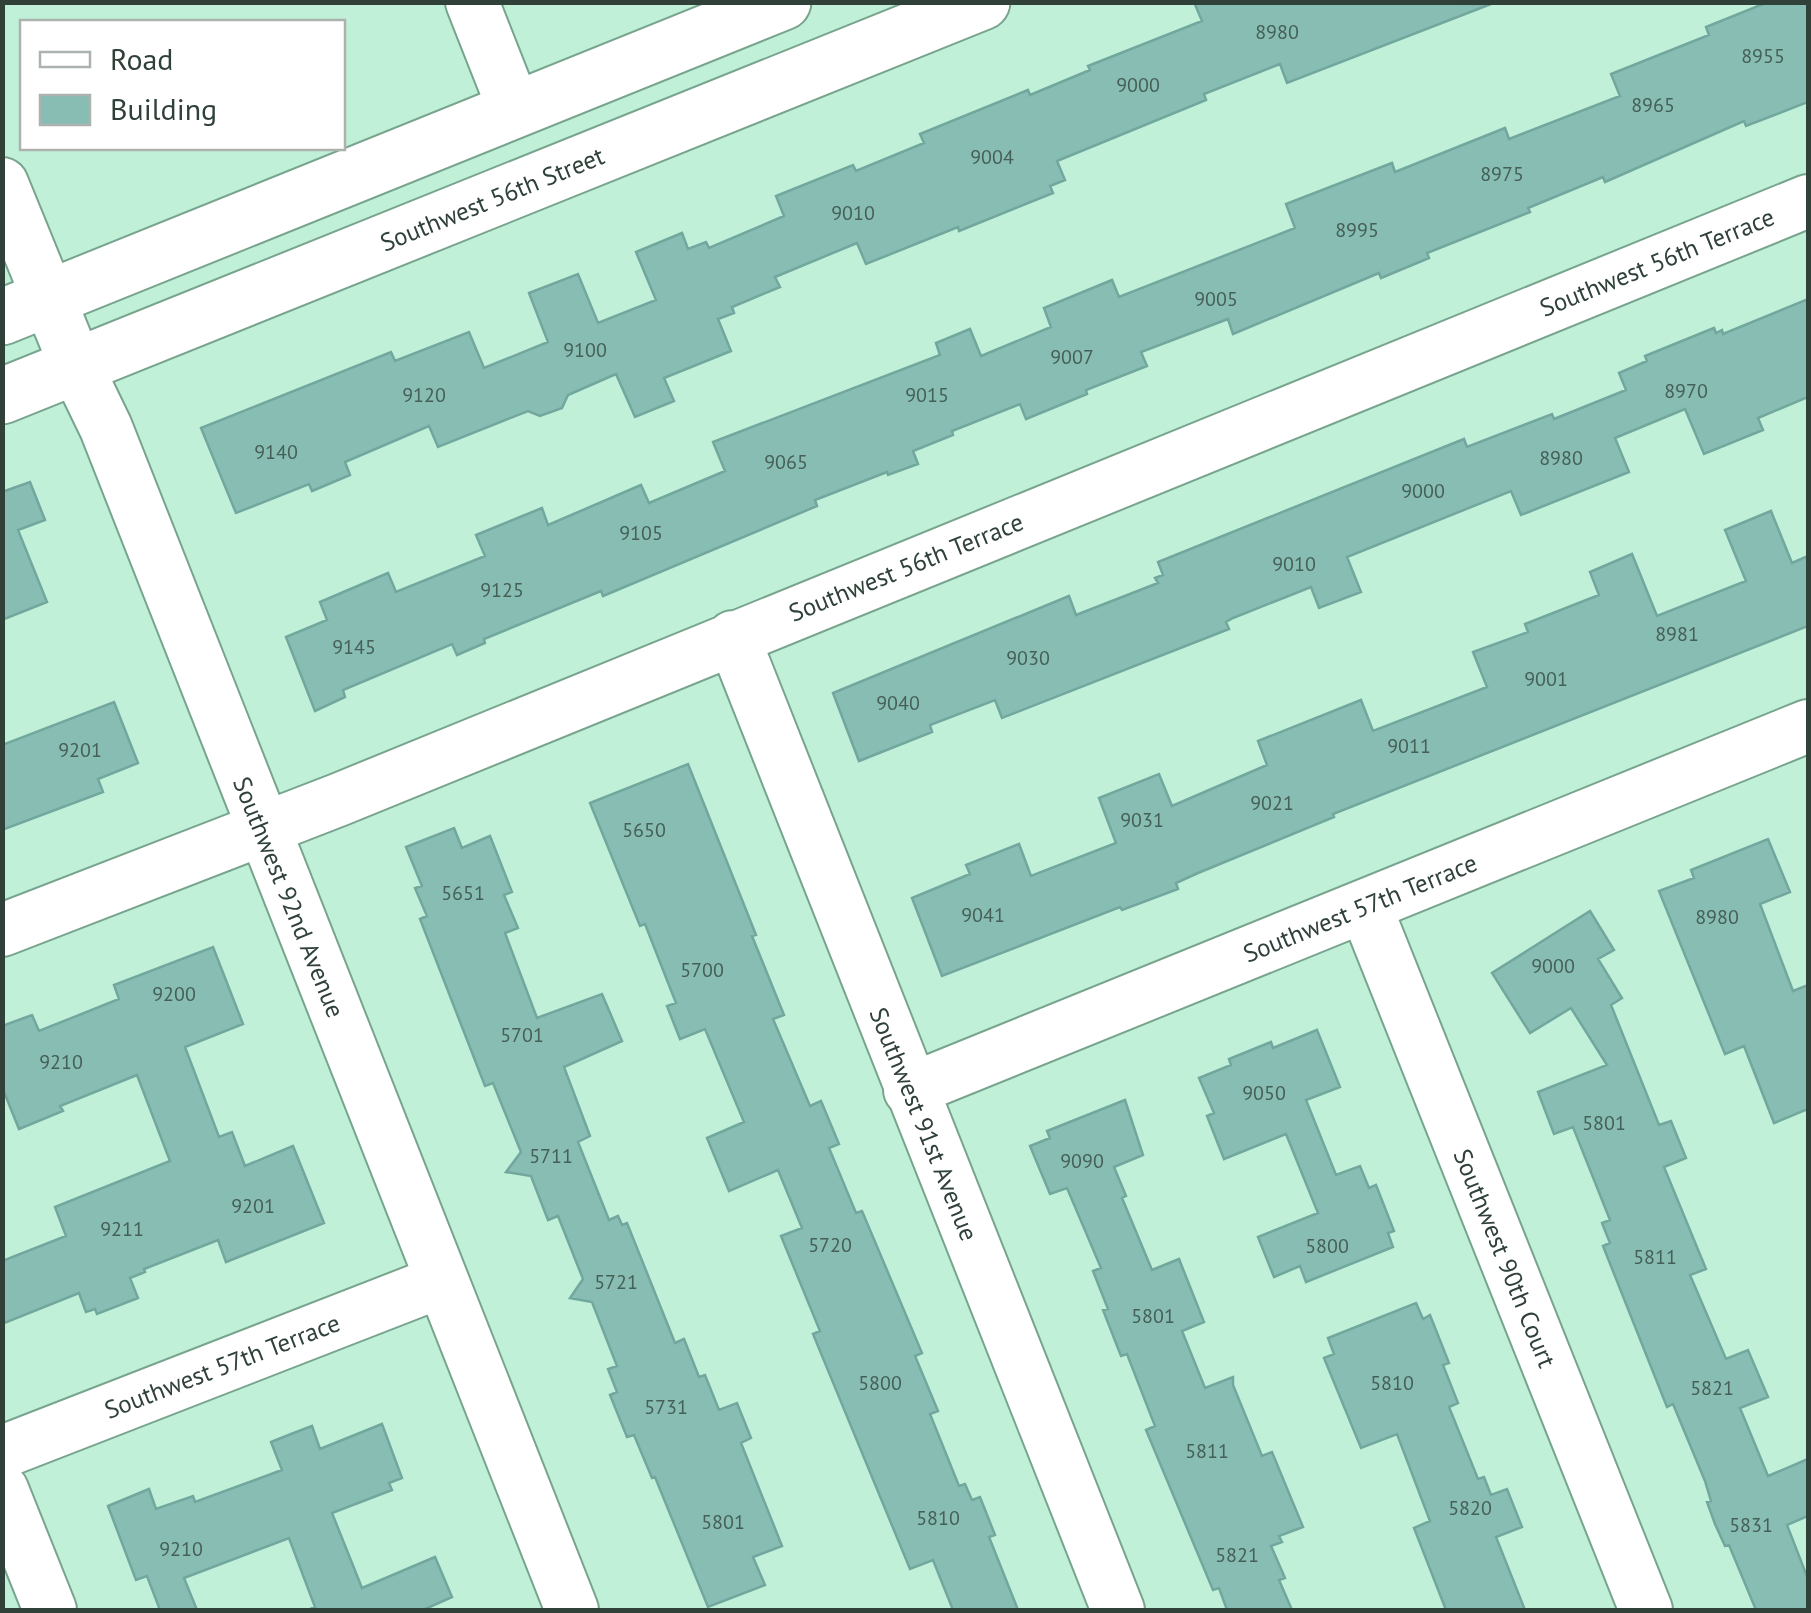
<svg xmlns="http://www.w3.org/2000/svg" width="1811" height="1613" font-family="'PT Sans',sans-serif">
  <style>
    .building { fill: #88bdb4; stroke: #72a79e; stroke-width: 2.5 }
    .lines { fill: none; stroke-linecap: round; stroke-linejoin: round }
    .minor-casing { stroke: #78a48e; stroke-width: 56 }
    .major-casing { stroke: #78a48e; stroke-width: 59 }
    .minor { stroke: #fff; stroke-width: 52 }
    .major { stroke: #fff; stroke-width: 55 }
    .labels { text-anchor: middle; stroke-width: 10; stroke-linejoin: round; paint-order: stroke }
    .number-label { font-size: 20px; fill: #456057 }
    .street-label { font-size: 25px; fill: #2f4138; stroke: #fff }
  </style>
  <rect width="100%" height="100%" fill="#c1f0d9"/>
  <path class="building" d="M1194,2L1491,4L1287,83L1280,64L1204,94L1206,100L1057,161L1065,180L1050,186L1053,193L959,231L958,227L866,264L857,243L775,277L780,287L732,307L734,313L718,319L731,351L664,378L674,401L635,417L616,374L568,395L562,408L540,416L528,411L438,447L429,426L345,462L350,475L312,491L309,484L236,513L201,428L391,352L395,361L469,332L484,368L548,342L529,293L578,274L598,323L656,300L636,252L682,233L688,249L706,242L709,248L784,216L776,196L853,165L856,171L924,143L920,134L1028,90L1030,95L1090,70L1088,66L1202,21Z
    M1768,2H1808V102L1746,126L1744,121L1605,182L1603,177L1528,208L1530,212L1427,253L1429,258L1381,278L1379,273L1233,334L1228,319L1141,352L1147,366L1086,390L1087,394L1026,419L1020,404L952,431L953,435L913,451L918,464L888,475L887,472L815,500L817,506L603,596L601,591L484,639L485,643L457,655L452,644L343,690L345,697L315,711L286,637L327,620L320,602L388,573L396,592L485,556L476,535L542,508L548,525L641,485L649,503L725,471L713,442L940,355L936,343L970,329L981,356L1051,327L1044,308L1112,280L1119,297L1295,228L1286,204L1392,163L1395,172L1505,128L1509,139L1620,96L1611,74L1709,35L1706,27Z
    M1808,299V397L1758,418L1763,430L1704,454L1685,409L1615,438L1629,472L1521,515L1511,491L1347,557L1361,592L1319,608L1311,587L1233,618L1226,622L1229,629L1002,718L995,700L930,725L932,732L859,761L833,693L1069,596L1076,615L1158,583L1155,578L1163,575L1158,562L1464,439L1467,447L1552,414L1554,419L1626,390L1619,373L1647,361L1645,356L1714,328L1716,333L1722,330L1723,334Z
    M30,482L45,520L18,530L47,602L2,620V492Z
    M1771,511L1792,563L1808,556V626L1333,814L1334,817L1198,873L1176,883L1178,889L1122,910L1120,907L942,976L912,898L970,874L966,865L1019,844L1031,876L1116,843L1099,798L1159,774L1172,806L1267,765L1258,741L1361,700L1373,731L1487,687L1473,652L1528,632L1525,624L1599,595L1590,572L1632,554L1657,616L1746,581L1725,530Z
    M114,702L138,763L98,779L103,792L2,830V745Z
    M688,764L756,935L752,936L784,1015L773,1019L810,1106L821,1101L839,1144L829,1148L856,1213L862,1211L922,1353L915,1356L938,1411L930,1414L959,1486L965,1484L972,1500L980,1497L995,1535L989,1537L1018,1610H953L933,1560L910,1569L813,1334L820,1331L781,1236L802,1228L778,1170L729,1191L707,1138L744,1122L705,1029L680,1039L667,1006L676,1003L645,924L640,926L590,803Z
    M454,828L462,848L490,836L512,892L504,895L518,928L505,933L537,1018L602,994L622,1041L564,1067L590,1136L578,1142L609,1220L618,1216L622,1225L627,1223L675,1343L684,1339L699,1377L705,1375L719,1410L737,1403L751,1438L741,1443L782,1546L753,1557L765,1585L708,1607L655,1477L652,1478L634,1435L627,1437L610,1395L617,1392L608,1369L617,1366L592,1302L570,1298L583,1279L558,1216L548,1220L531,1176L506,1172L521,1152L493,1083L485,1086L420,919L427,916L415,888L422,886L406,847Z
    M1768,839L1790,892L1760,904L1793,991L1808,985V1109L1774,1123L1744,1046L1725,1054L1659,891L1694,878L1691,870Z
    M1590,911L1614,950L1598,959L1622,998L1611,1005L1659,1125L1671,1121L1686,1158L1664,1167L1706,1269L1690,1275L1726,1359L1748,1350L1768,1397L1740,1408L1768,1476L1808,1459V1516L1787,1525L1808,1579V1610H1756L1729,1545L1725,1546L1715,1524L1707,1502L1711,1501L1705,1481L1673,1404L1667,1407L1603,1246L1610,1243L1602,1223L1610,1220L1573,1127L1554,1134L1538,1092L1607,1065L1571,1008L1530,1033L1492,973Z
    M213,947L243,1024L185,1047L219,1137L232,1132L245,1166L293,1146L324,1223L226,1262L218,1240L144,1269L145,1272L130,1278L138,1298L97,1314L95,1309L86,1312L79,1293L2,1324V1261L66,1236L55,1207L170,1161L137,1075L60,1106L63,1111L19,1129L2,1087V1026L32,1015L39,1031L119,999L114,985Z
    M1317,1030L1340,1087L1306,1100L1336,1175L1360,1166L1369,1188L1376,1185L1394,1231L1388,1233L1393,1247L1306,1282L1300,1266L1274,1277L1258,1237L1318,1213L1286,1134L1224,1159L1207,1116L1214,1113L1199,1078L1231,1065L1229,1059L1271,1042L1273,1048Z
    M1125,1100L1143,1155L1114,1167L1126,1196L1122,1198L1152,1270L1179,1259L1204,1322L1182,1331L1205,1388L1233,1377V1385L1262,1456L1272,1452L1303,1527L1279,1536L1282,1542L1271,1546L1285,1578L1279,1580L1292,1610H1227L1219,1588L1213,1590L1146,1430L1155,1426L1127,1354L1121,1356L1103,1310L1108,1309L1093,1271L1101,1268L1067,1188L1050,1194L1030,1146L1050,1138L1047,1131Z
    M1416,1303L1423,1319L1430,1315L1449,1363L1443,1365L1458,1403L1449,1407L1478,1479L1484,1477L1491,1495L1507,1489L1522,1527L1496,1537L1525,1610H1446L1414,1528L1430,1521L1397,1434L1361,1448L1324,1358L1334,1354L1328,1338Z
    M382,1424L402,1478L389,1483L392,1490L332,1513L362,1588L435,1557L452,1597L423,1610H308L315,1607L289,1538L184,1578L197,1610H160L147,1576L136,1580L108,1506L149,1489L156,1509L193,1496L195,1502L282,1470L271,1442L291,1434L312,1426L320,1449Z"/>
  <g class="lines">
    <g class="minor-casing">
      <path id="minor" d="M472,2L515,111
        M2,184L77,368L106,428L572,1610
        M733,637L1118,1610
        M1365,906L1646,1610
        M2,930L338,800L1808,201
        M910,1090L1808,726
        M2,1452L442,1281
        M2,1490L50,1610"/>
    </g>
    <g class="major-casing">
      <path id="major" d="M2,317L783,2
        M2,396L982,2"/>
    </g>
    <use href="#minor" class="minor"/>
    <use href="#major" class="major"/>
  </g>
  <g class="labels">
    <g class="number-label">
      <text x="1277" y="39">8980</text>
      <text x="1763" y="63">8955</text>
      <text x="1138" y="92">9000</text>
      <text x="1653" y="112">8965</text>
      <text x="992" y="164">9004</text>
      <text x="1502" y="181">8975</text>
      <text x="853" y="220">9010</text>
      <text x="1357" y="237">8995</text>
      <text x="1216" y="306">9005</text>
      <text x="585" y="357">9100</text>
      <text x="1072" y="364">9007</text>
      <text x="1686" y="398">8970</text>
      <text x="424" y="402">9120</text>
      <text x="927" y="402">9015</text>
      <text x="276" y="459">9140</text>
      <text x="1561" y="465">8980</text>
      <text x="786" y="469">9065</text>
      <text x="1423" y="498">9000</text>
      <text x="641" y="540">9105</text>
      <text x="1294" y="571">9010</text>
      <text x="502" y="597">9125</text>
      <text x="1677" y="641">8981</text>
      <text x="354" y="654">9145</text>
      <text x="1028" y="665">9030</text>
      <text x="1546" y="686">9001</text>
      <text x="898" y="710">9040</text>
      <text x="1409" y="753">9011</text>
      <text x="80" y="757">9201</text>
      <text x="1272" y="810">9021</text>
      <text x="1142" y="827">9031</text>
      <text x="644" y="837">5650</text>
      <text x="463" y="900">5651</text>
      <text x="983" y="922">9041</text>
      <text x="1717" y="924">8980</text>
      <text x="1553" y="973">9000</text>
      <text x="702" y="977">5700</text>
      <text x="174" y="1001">9200</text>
      <text x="522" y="1042">5701</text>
      <text x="61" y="1069">9210</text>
      <text x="1264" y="1100">9050</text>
      <text x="1604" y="1130">5801</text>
      <text x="551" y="1163">5711</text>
      <text x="1082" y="1168">9090</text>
      <text x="253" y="1213">9201</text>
      <text x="122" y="1236">9211</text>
      <text x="830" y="1252">5720</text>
      <text x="1327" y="1253">5800</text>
      <text x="1655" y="1264">5811</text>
      <text x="616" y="1289">5721</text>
      <text x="1153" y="1323">5801</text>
      <text x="880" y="1390">5800</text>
      <text x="1392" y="1390">5810</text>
      <text x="1712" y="1395">5821</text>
      <text x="666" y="1414">5731</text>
      <text x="1207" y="1458">5811</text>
      <text x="1470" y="1515">5820</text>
      <text x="938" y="1525">5810</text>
      <text x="723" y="1529">5801</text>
      <text x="1751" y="1532">5831</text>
      <text x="181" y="1556">9210</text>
      <text x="1237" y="1562">5821</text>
    </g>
    <g class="street-label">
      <text transform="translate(492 199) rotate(-22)" y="9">Southwest 56th Street</text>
      <text transform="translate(1657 262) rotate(-22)" y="9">Southwest 56th Terrace</text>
      <text transform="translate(906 567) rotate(-22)" y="9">Southwest 56th Terrace</text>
      <text transform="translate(289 897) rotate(68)" y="9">Southwest 92nd Avenue</text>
      <text transform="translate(1360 908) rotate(-22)" y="9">Southwest 57th Terrace</text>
      <text transform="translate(924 1124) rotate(68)" y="9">Southwest 91st Avenue</text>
      <text transform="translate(1505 1258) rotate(68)" y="9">Southwest 90th Court</text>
      <text transform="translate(222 1366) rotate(-21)" y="9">Southwest 57th Terrace</text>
    </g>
  </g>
  <rect width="1811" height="1613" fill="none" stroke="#2f4138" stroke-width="10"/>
  <rect x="20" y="20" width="325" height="130" fill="#ffffff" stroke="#acb3af" stroke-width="2.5"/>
  <rect x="40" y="52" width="50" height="15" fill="#ffffff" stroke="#acb3af" stroke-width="2.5"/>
  <text x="110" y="70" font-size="30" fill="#2f4138">Road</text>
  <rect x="40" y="95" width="50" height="30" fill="#88bdb4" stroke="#acb3af" stroke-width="2.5"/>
  <text x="110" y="120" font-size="30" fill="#2f4138">Building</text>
</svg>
